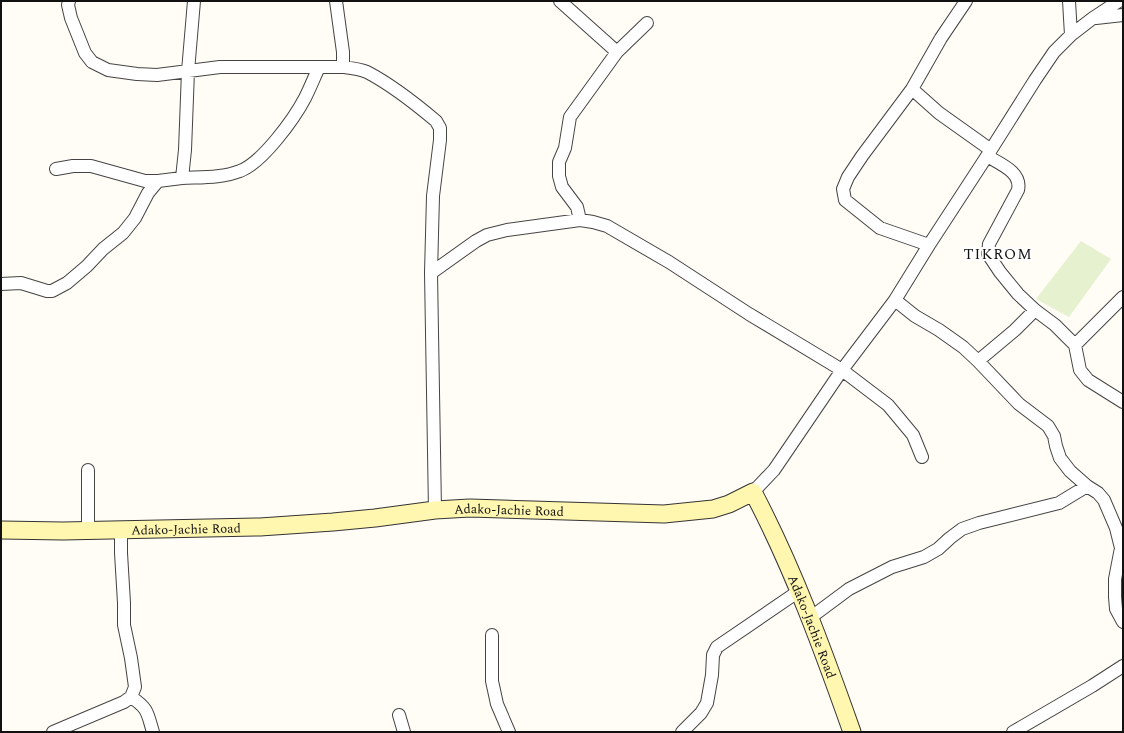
<svg xmlns="http://www.w3.org/2000/svg" width="1124" height="733" font-family="Spectral,serif">
  <style>
    .pitch { fill: #e6f2cf }
    .lines { fill: none; stroke-linecap: round; stroke-linejoin: round }
    .street-casing { stroke: #444; stroke-width: 14 }
    .secondary-casing { stroke: #333; stroke-width: 19 }
    .street { stroke: #fff; stroke-width: 12 }
    .secondary { stroke: #fff6b0; stroke-width: 17 }
    .labels { text-anchor: middle; stroke-width: 4; stroke-linejoin: round; paint-order: stroke }
    .street-label { font-size: 13px; fill: #111; stroke: #fff }
    .quarter-label { font-size: 15px; letter-spacing: 1px; fill: #111; stroke: #fff }
  </style>
  <rect width="100%" height="100%" fill="#fffdf5"/>
  <path class="pitch" d="M1081,241L1111,259L1069,317L1036,299Z"/>
  <g class="lines">
    <g class="street-casing">
      <path id="street" d="M69,1L68,5L71,18L85,53L92,62L108,70L137,74L157,75L220,67H343C351,68 360,69 367,72C390,84 417,105 436,121L440,128V140L433,196L431,273L435,510
        M336,1L343,52V67
        M560,1L617,52
        M1069,1L1071,35
        M1096,18L1123,15
        M912,89L939,113L991,150
        M987,156C1000,164 1022,172 1018,190L989,244L988,254L1000,272L1018,294L1035,310L1055,325L1075,345
        M56,169L73,166H91L145,181H158L182,178L185,150L188,71L194,1
        M182,178C201,177 222,178 240,171C262,163 294,119 305,98C310,88 314,78 319,67
        M580,220L577,207L562,187L559,176V162L565,148L570,117L617,52L647,23
        M929,245L880,228L845,200L843,189L848,177L862,156L912,89L941,38L966,1
        M431,273L476,241L487,235L507,230L580,220L593,222L607,226L669,262L749,314L842,370L888,405L913,435L922,457
        M1,284L21,283L47,291H52L67,283L87,266L103,249L123,233L135,218L148,193L158,181
        M1123,297L1075,345L1080,370L1088,380L1123,402
        M895,300L915,316L939,330L963,347L978,361L1019,404L1048,426L1054,436L1056,446L1060,458L1070,471L1087,486L1098,493L1104,500L1116,528L1121,548L1115,579V597L1116,609L1123,622
        M978,361L1015,330L1035,310
        M88,470V530
        M753,492L774,470L842,370L895,300L929,245L987,156L1035,80L1054,52L1071,35L1093,18L1119,1
        M810,618L849,589L892,567L924,557L938,549L950,538L962,529L979,523L1059,503L1087,486
        M492,635V681L497,704L509,732
        M131,697C149,709 147,713 153,732
        M399,715L404,732
        M53,732L124,702L131,697L135,687L131,658L124,625V603L121,553V530
        M682,732L701,713L707,703L712,675L713,655L717,647L799,591
        M1013,732L1092,686L1123,666"/>
    </g>
    <g class="secondary-casing">
      <g id="secondary">
        <path id="s1" d="M1,530L63,531L260,527L333,522L375,518L435,510L470,508L664,514L713,509L729,504L753,492C793,568 823,650 852,732"/>
      </g>
    </g>
    <use href="#street" class="street"/>
    <use href="#secondary" class="secondary"/>
  </g>
  <g class="labels">
    <g class="street-label">
      <text dy="5" stroke="none"><textPath href="#s1" startOffset="509">Adako-Jachie Road</textPath></text>
      <text dy="5" stroke="none"><textPath href="#s1" startOffset="185">Adako-Jachie Road</textPath></text>
      <text dy="5" stroke="none"><textPath href="#s1" startOffset="904">Adako-Jachie Road</textPath></text>
    </g>
    <g class="quarter-label">
      <text x="998" y="259">TIKROM</text>
    </g>
  </g>
  <rect width="1124" height="733" fill="none" stroke="#111111" stroke-width="4"/>
</svg>
